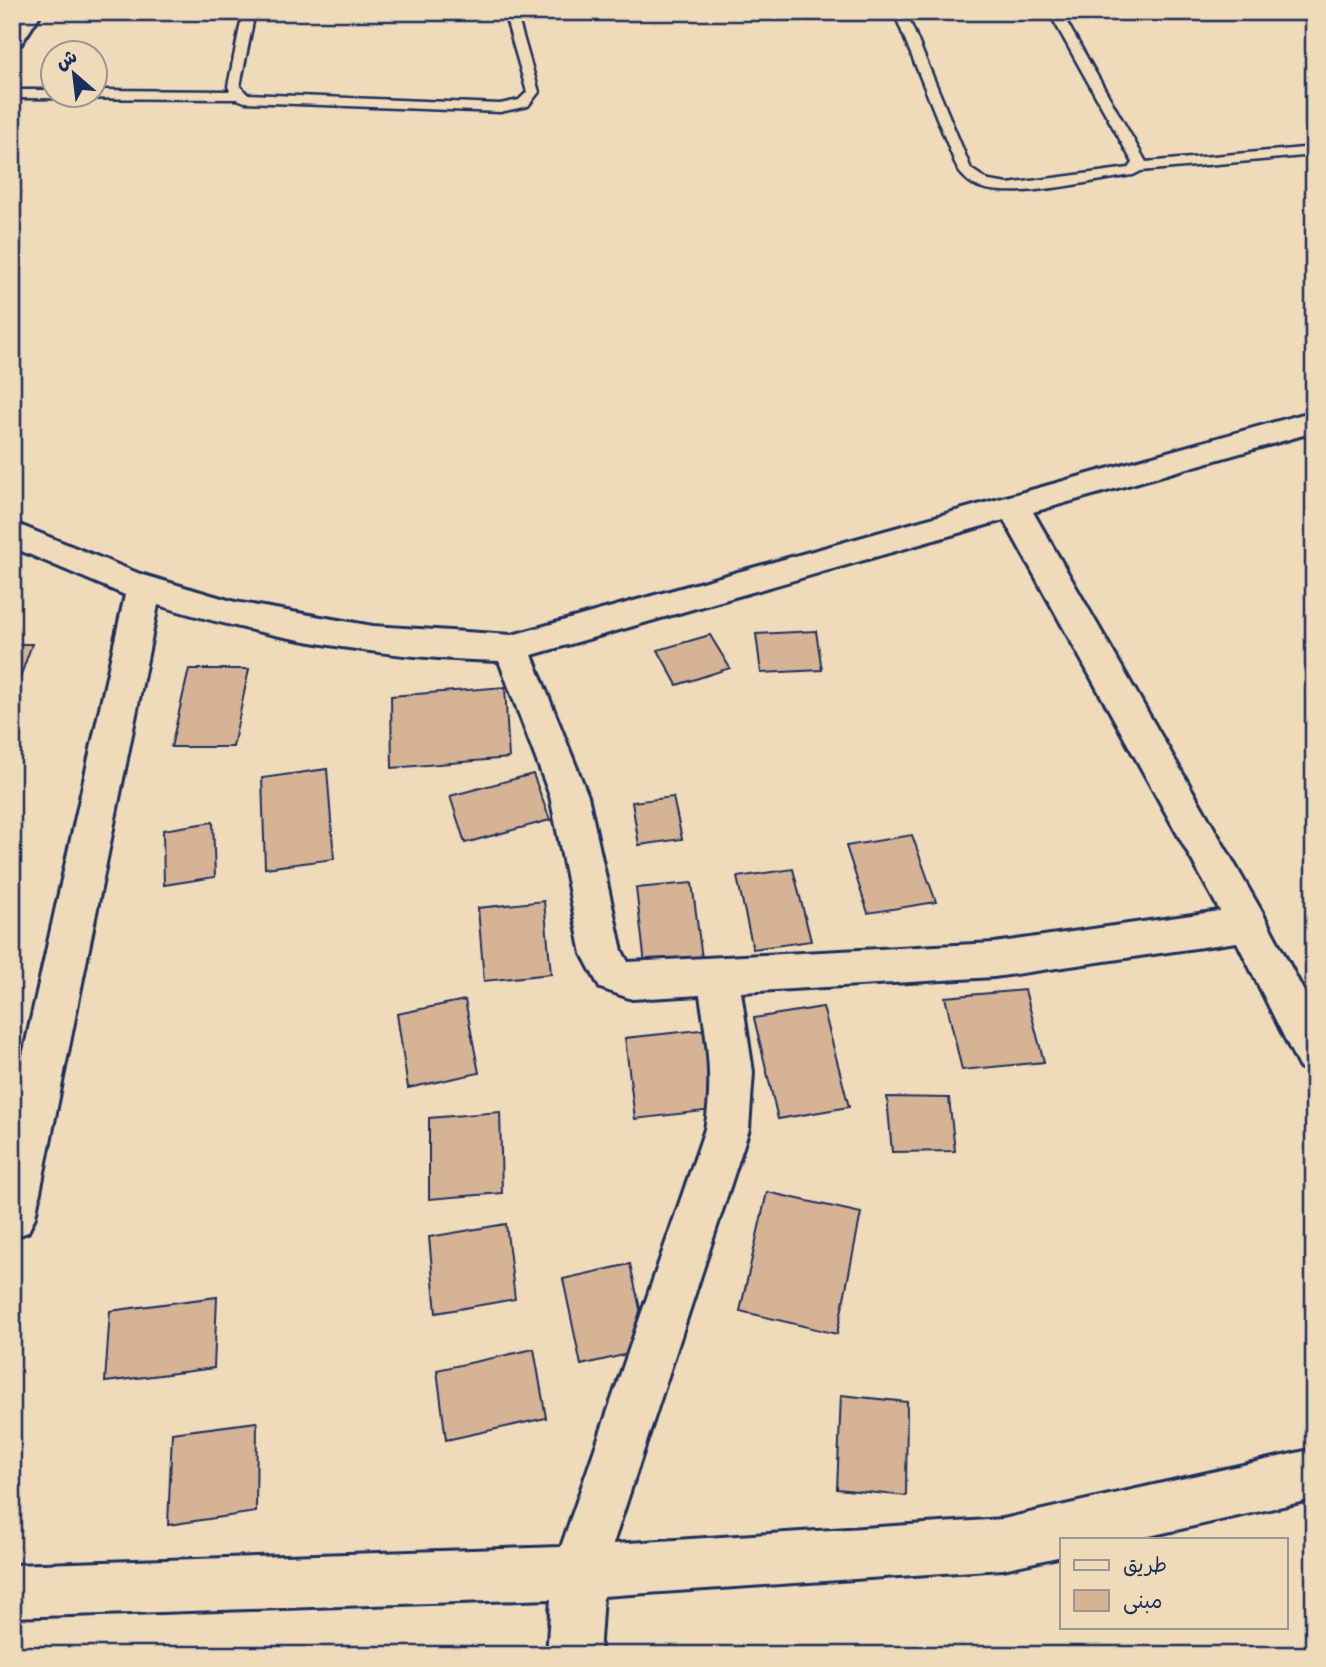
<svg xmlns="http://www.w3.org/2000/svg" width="1326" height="1667" font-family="'Patrick Hand','Playpen Sans Arabic',sans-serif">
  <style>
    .building { fill: #d6b395; stroke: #1b2f5e; stroke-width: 2 }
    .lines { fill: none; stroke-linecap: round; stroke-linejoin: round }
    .lane-casing { stroke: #1b2f5e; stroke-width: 5 }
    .street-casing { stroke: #1b2f5e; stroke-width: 6 }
    .lane { fill: #efdbb9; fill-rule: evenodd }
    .street { fill: #efdbb9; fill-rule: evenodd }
  </style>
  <rect width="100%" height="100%" fill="#efdbb9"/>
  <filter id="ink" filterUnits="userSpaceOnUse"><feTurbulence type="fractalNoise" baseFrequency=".0143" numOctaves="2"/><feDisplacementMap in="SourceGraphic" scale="14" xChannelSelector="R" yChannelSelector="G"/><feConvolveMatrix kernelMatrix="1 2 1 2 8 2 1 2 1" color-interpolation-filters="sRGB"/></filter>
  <g filter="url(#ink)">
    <path class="building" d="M816,631L822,670L761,673L756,634Z
      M710,635L730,668L677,685L658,650Z
      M12,644H32L12,700Z
      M189,669H249L233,747H171Z
      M505,687L509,758L392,768L391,696Z
      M327,769L334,859L265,868L262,778Z
      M533,774L550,820L465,843L450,796Z
      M673,797L682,839L639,845L632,802Z
      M213,822L215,877L164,885L163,830Z
      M912,835L936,902L868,913L846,846Z
      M793,869L811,941L753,949L737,877Z
      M692,883L702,958L645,964L636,888Z
      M544,901L551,974L484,981L478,908Z
      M1025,990L1044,1062L962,1070L945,997Z
      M465,1000L479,1073L408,1088L397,1014Z
      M823,1007L849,1107L778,1119L754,1018Z
      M709,1029L722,1109L635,1119L625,1038Z
      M887,1097L949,1098L955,1151L892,1152Z
      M500,1112L502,1193L429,1199V1118Z
      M767,1192L861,1213L837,1334L740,1311Z
      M506,1224L515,1299L436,1313L429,1237Z
      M630,1264L649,1349L581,1365L563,1279Z
      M217,1297L214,1368L105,1382L110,1311Z
      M534,1349L546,1418L446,1440L437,1370Z
      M841,1395L907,1402L906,1496L837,1489Z
      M257,1422L256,1512L168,1525L172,1433Z"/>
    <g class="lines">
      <g class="lane-casing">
        <path id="lane" d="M243,12H255L240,86L247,94L500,104L519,100L527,92L504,12H516L539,92L528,106L500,112L245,102L237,99L12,98V90H52V94H94V90L230,91L228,86Z
          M894,12H906L971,169L989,181L1008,184L1129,168L1133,163L1049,12H1061L1146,162L1314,147V155L1141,171L1133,175C1094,180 1015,200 979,187C970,184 964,178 958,170Z"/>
      </g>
      <g class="street-casing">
        <path id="street" d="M18,12H42L21,44L12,46V20Z
          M1314,411V432L1033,512L1262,912L1314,1011V1073L1299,1067L1237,942L994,977L741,992L753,1072L749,1129L613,1544L1003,1519L1314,1449V1499L1136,1539H1062V1556L1003,1569L603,1596L599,1655H547L551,1599L12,1617V1565L561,1547L705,1129C714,1083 707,1040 700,995L632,999L600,988L582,954L550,796L499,661C383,658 269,639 158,605L35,1217L28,1232L12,1238V1105L125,595L12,547V522L140,574L235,602L373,626L512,635ZM1004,520L1220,911L994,943L628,962L622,951L588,796L532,655Z"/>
      </g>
      <use href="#lane" class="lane"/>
      <use href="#street" class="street"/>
    </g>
  </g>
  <rect width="1326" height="1667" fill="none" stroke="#efdbb9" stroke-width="42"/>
  <rect x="21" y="21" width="1284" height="1625" fill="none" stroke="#1b2f5e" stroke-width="2.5" filter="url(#ink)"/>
  <rect x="1060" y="1538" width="228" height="91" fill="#efdbb9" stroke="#9a9695" stroke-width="2"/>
  <rect x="1074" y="1560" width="35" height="10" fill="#efdbb9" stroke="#9a9695" stroke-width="2"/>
  <text x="1123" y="1572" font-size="21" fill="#1b2f5e">طريق</text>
  <rect x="1074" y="1590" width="35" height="21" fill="#d6b395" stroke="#9a9695" stroke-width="2"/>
  <text x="1123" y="1608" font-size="21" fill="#1b2f5e">مبنى</text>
  <g transform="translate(74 74) rotate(332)"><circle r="33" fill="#efdbb9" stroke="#9a9695" stroke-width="2"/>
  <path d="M0-5L12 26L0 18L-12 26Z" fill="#1b2f5e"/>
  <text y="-10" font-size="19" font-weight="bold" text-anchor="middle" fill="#1b2f5e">ش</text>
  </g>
</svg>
